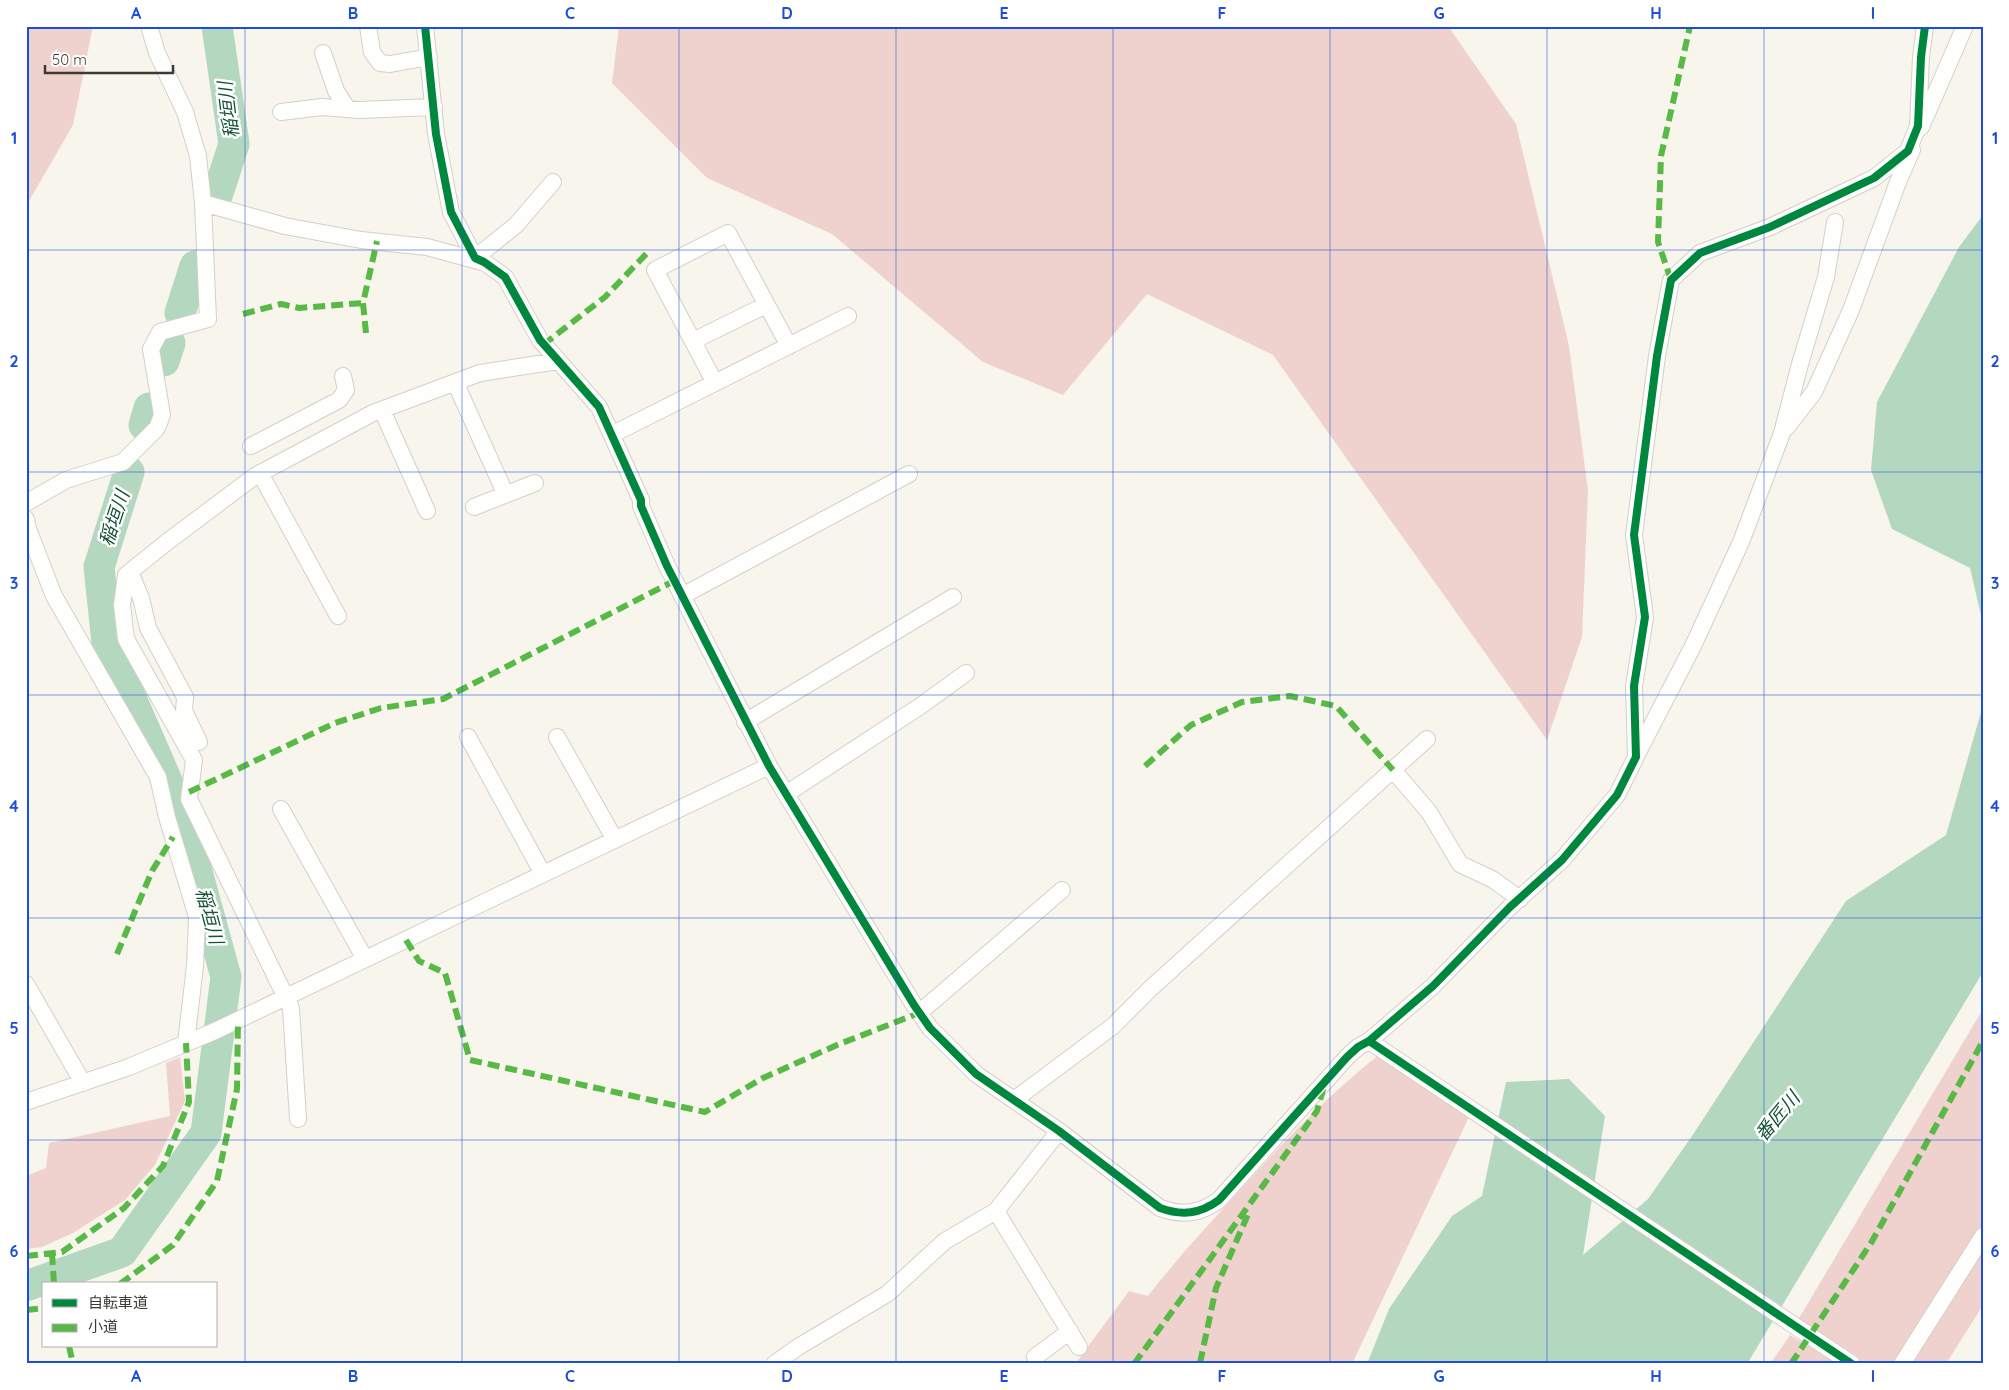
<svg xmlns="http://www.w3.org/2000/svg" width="2009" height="1390" font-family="Quicksand,'Noto Sans JP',sans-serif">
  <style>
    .green { fill: #efd2cd }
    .water { fill: #b4d7c0 }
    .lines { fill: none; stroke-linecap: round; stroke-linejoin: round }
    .river { stroke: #b4d7c0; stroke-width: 31 }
    .minor-casing { stroke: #d2d0c8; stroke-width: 18 }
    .minor { stroke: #fefefc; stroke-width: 16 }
    .quiet { stroke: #58b947; stroke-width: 6; stroke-dasharray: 12 6; stroke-linecap: butt }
    .cycleway-casing { stroke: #fff; stroke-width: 11 }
    .cycleway { stroke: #00873e; stroke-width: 8 }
    .grid { fill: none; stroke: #1d4ed8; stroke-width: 1; stroke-opacity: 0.55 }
    .labels { text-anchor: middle; stroke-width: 5; stroke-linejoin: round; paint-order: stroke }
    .water-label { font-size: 19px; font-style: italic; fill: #155337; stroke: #fff }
    .neatline { fill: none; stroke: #1d4ed8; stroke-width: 2 }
    .grid-label { font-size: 16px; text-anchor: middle; font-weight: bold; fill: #1d4ed8 }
  </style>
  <rect width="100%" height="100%" fill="#f7f5ec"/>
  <path class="green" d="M26,26H93L73,125L26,206Z
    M619,26H1448L1516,124L1569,346L1588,491L1582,637L1547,740L1273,355L1147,294L1063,395L983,362L832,234L707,178L612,83Z
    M1983,1009V1305L1946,1364H1861L1798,1320Z
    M1379,1055L1469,1117L1352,1364H1075L1129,1291L1148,1296C1175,1261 1204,1229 1234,1197C1279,1147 1325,1097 1379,1055Z
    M180,1057L185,1101L155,1165L125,1200L73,1233L42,1247L26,1249V1176L46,1168L49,1143L170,1116L166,1063Z
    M1790,1335L1839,1364H1770Z"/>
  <path class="water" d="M1983,215V624L1970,568L1892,529L1871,470L1877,402L1959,247Z
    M1983,705V972L1747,1364H1367L1389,1309L1452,1216L1482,1196L1506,1082L1569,1079L1605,1116L1583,1255L1648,1199L1692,1136L1846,901L1946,835Z"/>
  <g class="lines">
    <path class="river" d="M217,26L234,144L218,193
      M180,313L195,266
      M164,361L170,343
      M144,425L149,408
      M26,1286L122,1252L206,1133L226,977L181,813L107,643L99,567L129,472"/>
    <g class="minor-casing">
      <path id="minor" d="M149,26L157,53L185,112L198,156L203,203
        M368,26L372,52L380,63L390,64L429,57
        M425,26L436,134L451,212L475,258L484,262L505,277L540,340L599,407L641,500V506L667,566L769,766L914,1005L930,1028L976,1074L1059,1131L1160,1208C1182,1216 1200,1214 1219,1200L1347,1057L1358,1047L1369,1041L1852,1364
        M323,53L336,91L347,108
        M281,112L322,107L359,110L434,107
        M1921,127L1965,26
        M475,258L516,225L553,182
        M693,341L766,305
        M455,382L505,493
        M715,383L655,270L728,233L789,346
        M382,410L427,511
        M1787,427L1814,392L1851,310L1898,182L1912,150
        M613,434L848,316
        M251,446L339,400L346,390L343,376
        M260,473L338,616
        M26,503L66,480L123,462L157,428L162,415L151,349L160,332L208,319L203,203L285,226L361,240L427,247L482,262
        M474,507L535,483
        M26,519L28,529L54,596L158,777L167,817L197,917L195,966L186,1043
        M130,572L141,598L148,628L185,697L184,711L199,742
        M682,596L909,474
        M745,722L953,597
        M468,737L543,874
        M557,737L615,840
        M1637,754L1693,646L1741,542L1782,433L1800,364L1826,277L1835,222
        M1393,770L1429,812L1460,864L1492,879L1520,899
        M786,794L919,707L966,673
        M281,809L365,959
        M26,984L83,1083
        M919,1013L1062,890
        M1369,1041L1433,986L1510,907L1562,860L1617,795L1636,757L1634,686L1645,617L1634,535L1657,356L1671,280L1700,253L1770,227L1874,178L1908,151L1918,126L1921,57L1925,26
        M1014,1100L1113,1026L1151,988L1427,739
        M26,1102L129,1067L215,1031L769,766
        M298,1119L291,1008L189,799L194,760L126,639L122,605L126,575L167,542L255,476L373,413L480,373L558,361
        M996,1211L1079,1347
        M1035,1357L1070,1331
        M774,1364L798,1347L887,1294L945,1241L996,1211L1059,1131
        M1902,1364L1983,1236"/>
    </g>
    <use href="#minor" class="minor"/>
    <path class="quiet" d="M1671,280L1658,242L1661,156L1690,26
      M243,314L281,304L299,308L363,303
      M366,333L363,303L377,241
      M543,345L605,297L649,251
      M1145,766L1191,725L1242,702L1290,696L1336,706L1393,770
      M189,792L335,723L381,708L443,699L674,581
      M406,940L419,961L445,973L470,1060L705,1112L763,1078L837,1045L919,1013
      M117,954L152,871L173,837
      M52,1253L54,1284
      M26,1256L62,1252L124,1208L163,1166L189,1102L186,1043
      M120,1284L173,1245L217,1181L237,1089L238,1021
      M26,1310L44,1308
      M69,1346L73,1364
      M1200,1363L1216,1288L1249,1212
      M1134,1364L1317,1111L1324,1086
      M1791,1364L1871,1243L1983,1041"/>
    <g class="cycleway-casing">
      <path id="cycleway" d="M425,26L436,134L451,212L475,258L484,262L505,277L540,340L599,407L641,500V506L667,566L769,766L914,1005L930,1028L976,1074L1059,1131L1160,1208C1182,1216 1200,1214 1219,1200L1347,1057L1358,1047L1369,1041L1852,1364
        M1369,1041L1433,986L1510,907L1562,860L1617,795L1636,757L1634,686L1645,617L1634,535L1657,356L1671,280L1700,253L1770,227L1874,178L1908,151L1918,126L1921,57L1925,26"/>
    </g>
    <use href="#cycleway" class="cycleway"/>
  </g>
  <path class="grid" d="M245,26V1364M462,26V1364M679,26V1364M896,26V1364M1113,26V1364M1330,26V1364M1547,26V1364M1764,26V1364M26,250H1983M26,472H1983M26,695H1983M26,918H1983M26,1140H1983"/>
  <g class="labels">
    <g class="water-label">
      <text transform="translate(228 110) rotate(-97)" y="7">稲垣川</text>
      <text transform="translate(114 518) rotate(-72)" y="7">稲垣川</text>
      <text transform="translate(210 916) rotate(75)" y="7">稲垣川</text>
      <text transform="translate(1777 1116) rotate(-50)" y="7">番匠川</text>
    </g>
  </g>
  <rect width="2009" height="1390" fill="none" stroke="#ffffff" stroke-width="55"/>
  <rect x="42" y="1282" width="175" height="65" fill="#ffffff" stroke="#b1b0ae"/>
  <rect x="52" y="1299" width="25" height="8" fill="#00873e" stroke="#b1b0ae"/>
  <text x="88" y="1308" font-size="15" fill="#3d3a35">自転車道</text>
  <rect x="52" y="1324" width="25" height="8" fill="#58b947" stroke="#b1b0ae"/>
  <text x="88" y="1332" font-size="15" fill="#3d3a35">小道</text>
  <path d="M45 65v8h128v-8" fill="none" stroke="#3d3a35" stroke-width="2.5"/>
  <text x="52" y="65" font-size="15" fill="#3d3a35" stroke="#ffffff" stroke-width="4" paint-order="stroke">50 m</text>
  <rect x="28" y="28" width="1954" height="1334" class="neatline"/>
  <g class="grid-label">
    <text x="136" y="19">A</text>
    <text x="353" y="19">B</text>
    <text x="570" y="19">C</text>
    <text x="787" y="19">D</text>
    <text x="1004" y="19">E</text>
    <text x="1222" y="19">F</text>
    <text x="1439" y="19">G</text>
    <text x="1656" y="19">H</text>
    <text x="1873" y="19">I</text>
    <text x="14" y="144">1</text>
    <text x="1995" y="144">1</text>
    <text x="14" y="367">2</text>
    <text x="1995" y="367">2</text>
    <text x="14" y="589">3</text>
    <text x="1995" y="589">3</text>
    <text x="14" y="812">4</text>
    <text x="1995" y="812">4</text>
    <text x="14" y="1034">5</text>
    <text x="1995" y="1034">5</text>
    <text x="14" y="1257">6</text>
    <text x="1995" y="1257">6</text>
    <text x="136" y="1382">A</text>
    <text x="353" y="1382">B</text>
    <text x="570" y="1382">C</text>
    <text x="787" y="1382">D</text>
    <text x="1004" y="1382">E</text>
    <text x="1222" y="1382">F</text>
    <text x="1439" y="1382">G</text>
    <text x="1656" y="1382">H</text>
    <text x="1873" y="1382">I</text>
  </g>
</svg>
